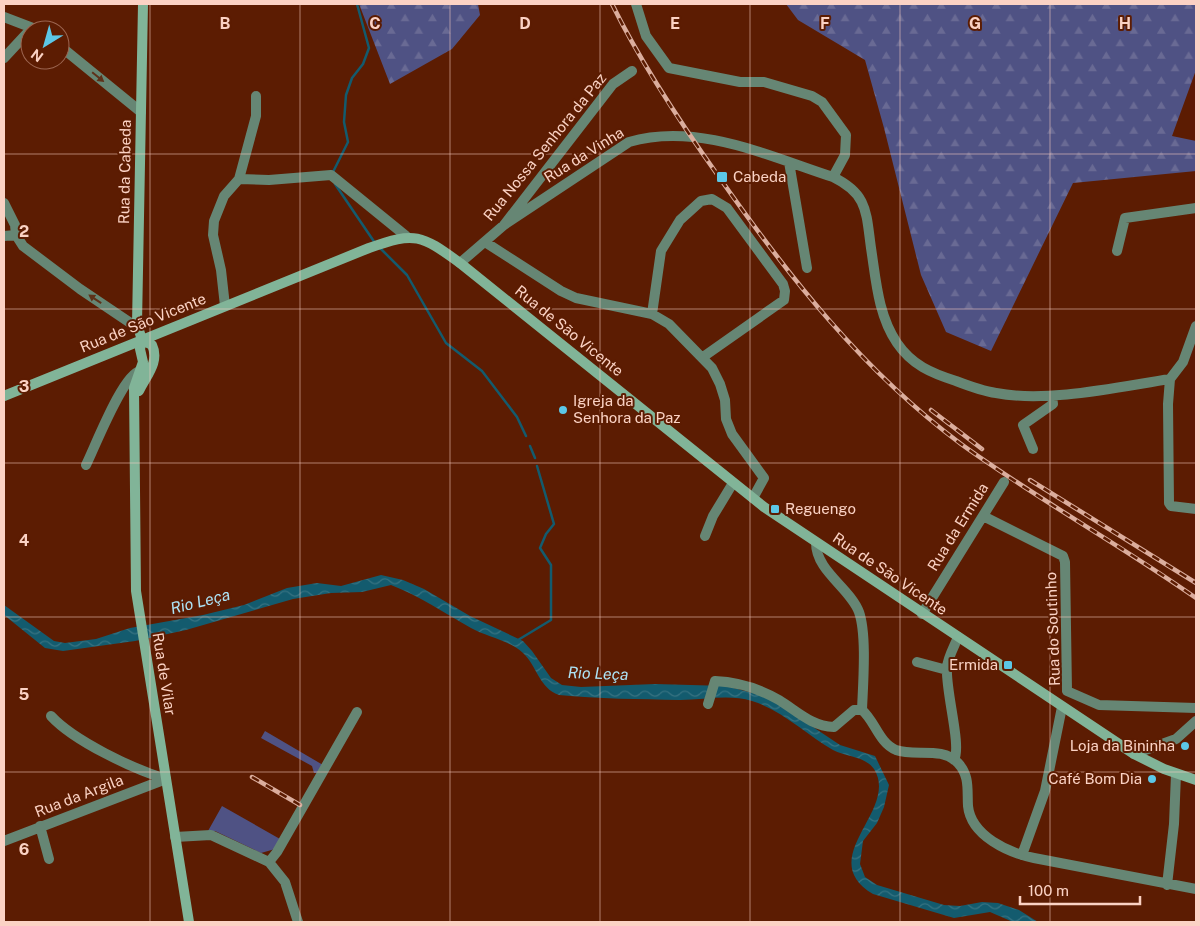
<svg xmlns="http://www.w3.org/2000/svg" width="1200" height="926" font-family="'Public Sans',sans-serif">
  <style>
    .green { fill: #4f5284 }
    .forest { fill: url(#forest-firs) }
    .water { fill: url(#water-waves) }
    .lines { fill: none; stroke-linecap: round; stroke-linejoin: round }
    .stream { stroke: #135b6e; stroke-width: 2.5 }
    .street { stroke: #668674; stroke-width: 10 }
    .secondary { stroke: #81b498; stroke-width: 10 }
    .rail-casing { stroke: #dbad9d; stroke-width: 4.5 }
    .rail { stroke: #5c1c02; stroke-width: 2.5; stroke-dasharray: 8; stroke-linecap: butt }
    .oneway { fill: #5e3119 }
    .grid { fill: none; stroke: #fbd2c4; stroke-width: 1; stroke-opacity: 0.55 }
    .poi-dot { fill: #5cc7e7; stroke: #5c1c02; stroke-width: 2 }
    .labels { text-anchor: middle; stroke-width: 4; stroke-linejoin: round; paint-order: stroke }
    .street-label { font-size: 15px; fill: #fbd2c4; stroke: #5c1c02 }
    .poi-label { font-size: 15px; fill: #fbd2c4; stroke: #5c1c02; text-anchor: start }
    .water-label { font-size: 16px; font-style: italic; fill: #ade3f5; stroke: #5c1c02 }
    .grid-label { font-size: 16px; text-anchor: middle; font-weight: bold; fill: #fbd2c4; stroke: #5c1c02; stroke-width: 4; stroke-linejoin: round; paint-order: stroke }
  </style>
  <defs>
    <pattern id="forest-firs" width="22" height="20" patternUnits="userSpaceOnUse" patternTransform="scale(1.25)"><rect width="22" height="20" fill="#4f5284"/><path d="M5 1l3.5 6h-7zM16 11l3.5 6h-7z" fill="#696a94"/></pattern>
    <pattern id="water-waves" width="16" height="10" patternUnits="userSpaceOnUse" patternTransform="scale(1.25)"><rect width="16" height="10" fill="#135b6e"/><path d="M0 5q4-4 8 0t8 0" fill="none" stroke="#367281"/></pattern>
  </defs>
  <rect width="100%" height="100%" fill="#5c1c02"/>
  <path class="green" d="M265,731L323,765L319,773H314L312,766L261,738Z
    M222,806L280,839L275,849L261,853L215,831H208Z"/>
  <path class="forest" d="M359,4H478L480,15L452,49L390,84Z
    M786,4H1196V70L1172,136L1196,141V171L1073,183L991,351L946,332L921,275L884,128L865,60L798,20Z"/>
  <path class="water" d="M381,575L403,580L424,589L470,616L523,641L532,651L551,678L562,685L581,687L655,684L726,686L768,697L840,745L875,756L889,785L884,807L877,823L863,841L860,864L865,877L877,885L944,905L960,906L982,902L998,903L1019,910L1038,922H1013L990,912L954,918L873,894C813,858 900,810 874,769C865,756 846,757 833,750C807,735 782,710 752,701C729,694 704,700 680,700C640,699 598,699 559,695C539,688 537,666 523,653C509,640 487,637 471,628C444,613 420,596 391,585L362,592L331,593L293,599L186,630L135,641L63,651L45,648L4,615V605L54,641L65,643L96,639L130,628L203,615L244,605L287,588L317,583L341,586Z"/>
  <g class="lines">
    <path class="stream" d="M333,172L348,142L344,122L346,95L352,78L363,64L369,48L357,4
      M335,184L375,243
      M379,247L407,275L446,343L482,371L517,417L526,436
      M530,446L535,458
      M518,640L551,620V565L540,548L546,534L554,524L537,466"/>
    <path class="street" d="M636,4L646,36L669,68L740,82H764L812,96L822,102L846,135L845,155L833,177C868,194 866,212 871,248C876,280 878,315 897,343C912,365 931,373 956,381C969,386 982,391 996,393C1047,403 1118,387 1170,379
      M4,17L38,30
      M60,46L141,112
      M4,58L30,30
      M789,162L807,268
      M239,179L269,180L331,175L406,236
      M4,203L15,225L16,235L23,246L80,289L129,322L137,324
      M504,225L629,142C697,122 768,156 833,177
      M4,236L16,235
      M485,242L561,291L576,298L652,314L669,324L712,368L720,384L725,400L726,419L732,434L764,478L753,498
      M1117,251L1125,218L1196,208
      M460,263L504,225L613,84L632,71
      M225,306L221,270L213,235L214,221L224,196L239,179L256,116V96
      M652,314L661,251L680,220L701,201L712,199L727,208L783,284L785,291L784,300L703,357
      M1196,326L1183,362L1170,379L1168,404L1169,503L1171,506L1196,509
      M1033,449L1023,425L1053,404L1052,396
      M86,465C95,447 123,374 140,371
      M983,516L1063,556L1065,562L1067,691
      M705,536L713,516L733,483
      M816,543C816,571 850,588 859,612C867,635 863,684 862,710
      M922,614L1004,482
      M917,662L947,670
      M1067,691L1099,705L1196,708
      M708,704L715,681C737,682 760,689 779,700C797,711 811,726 834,727L854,710H862
      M862,710C875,721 879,743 896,750C915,757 942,746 958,763C970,776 967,790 968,806C971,836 1009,853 1034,858L1196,889
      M51,716C74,741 133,769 166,779
      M1134,754L1176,739L1196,721
      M954,760C962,746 945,690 947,667C948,657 954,647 958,637
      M40,826L49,859
      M175,837L211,835L269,862L285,882L298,922
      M4,841L166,779
      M1022,855L1045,791L1062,707
      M269,862L277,852L357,712
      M1167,885L1174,824L1176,774"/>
    <path class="secondary" d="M142,340L140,349L143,362L134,388L136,591L189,922
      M142,340L137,324L143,4
      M139,391C146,376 160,362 152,345L142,340
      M4,396L369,248C416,231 421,235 460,263L764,507L1134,754L1164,769L1196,780"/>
    <g class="rail-casing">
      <path id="rail" d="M612,4C642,65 680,122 719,177C789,277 863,371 961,444C1037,499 1119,544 1196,598
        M931,410L982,449
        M1030,480L1196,583
        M252,777L300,805"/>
    </g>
    <use href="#rail" class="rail"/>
  </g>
  <defs><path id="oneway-solid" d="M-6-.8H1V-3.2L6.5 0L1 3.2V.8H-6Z" transform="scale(1.25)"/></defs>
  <g class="oneway">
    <use href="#oneway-solid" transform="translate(98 77) rotate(39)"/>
    <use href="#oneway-solid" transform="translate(95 299) rotate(-146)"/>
  </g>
  <path class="grid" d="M150,4V922M300,4V922M450,4V922M600,4V922M750,4V922M900,4V922M1050,4V922M4,154H1196M4,309H1196M4,463H1196M4,617H1196M4,772H1196"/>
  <g class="poi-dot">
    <rect x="716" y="171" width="12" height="12" rx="2.5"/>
    <circle cx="563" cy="410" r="5"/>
    <rect x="770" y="504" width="10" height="10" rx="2.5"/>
    <rect x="1003" y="660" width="10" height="10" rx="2.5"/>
    <circle cx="1185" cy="746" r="5"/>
    <circle cx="1152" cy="779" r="5"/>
  </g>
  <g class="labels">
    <g class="street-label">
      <text transform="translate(545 147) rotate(-51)" y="5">Rua Nossa Senhora da Paz</text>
      <text transform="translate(584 155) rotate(-32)" y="5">Rua da Vinha</text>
      <text transform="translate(125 172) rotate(-89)" y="5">Rua da Cabeda</text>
      <text transform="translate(143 323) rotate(-22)" y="5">Rua de São Vicente</text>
      <text transform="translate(569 331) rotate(39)" y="5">Rua de São Vicente</text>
      <text transform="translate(958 527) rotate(-58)" y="5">Rua da Ermida</text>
      <text transform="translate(890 574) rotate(34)" y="5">Rua de São Vicente</text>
      <text transform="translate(1053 629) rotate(-92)" y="5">Rua do Soutinho</text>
      <text transform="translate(164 674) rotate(81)" y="5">Rua de Vilar</text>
      <text transform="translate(79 796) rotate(-21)" y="5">Rua da Argila</text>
    </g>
    <g class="poi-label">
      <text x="733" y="182">Cabeda</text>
      <text x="573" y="406">Igreja da<tspan x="573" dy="17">Senhora da Paz</tspan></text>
      <text x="785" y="514">Reguengo</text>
      <text x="998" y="670" text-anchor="end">Ermida</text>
      <text x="1175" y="751" text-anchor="end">Loja da Bininha</text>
      <text x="1142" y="784" text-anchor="end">Café Bom Dia</text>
    </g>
    <g class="water-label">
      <text transform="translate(200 601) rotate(-14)" y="6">Rio Leça</text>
      <text transform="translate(598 673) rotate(2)" y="6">Rio Leça</text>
    </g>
  </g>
  <g class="grid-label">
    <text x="225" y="29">B</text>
    <text x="375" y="29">C</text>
    <text x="525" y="29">D</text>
    <text x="675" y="29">E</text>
    <text x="825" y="29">F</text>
    <text x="975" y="29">G</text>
    <text x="1125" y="29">H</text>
    <text x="24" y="237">2</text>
    <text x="24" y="392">3</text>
    <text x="24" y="546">4</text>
    <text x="24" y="700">5</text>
    <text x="24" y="855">6</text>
  </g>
  <rect width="1200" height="926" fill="none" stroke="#fbd2c4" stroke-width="10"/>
  <g transform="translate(45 45) rotate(217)"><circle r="24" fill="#5c1c02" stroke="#9c6550"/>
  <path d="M0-4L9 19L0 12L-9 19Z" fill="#5cc7e7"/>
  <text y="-8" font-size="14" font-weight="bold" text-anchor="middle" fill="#fbd2c4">N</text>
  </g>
  <path d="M1020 896v8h120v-8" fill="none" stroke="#fbd2c4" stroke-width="2.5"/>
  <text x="1028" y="896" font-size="15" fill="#fbd2c4" stroke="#5c1c02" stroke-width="4" paint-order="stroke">100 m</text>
</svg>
